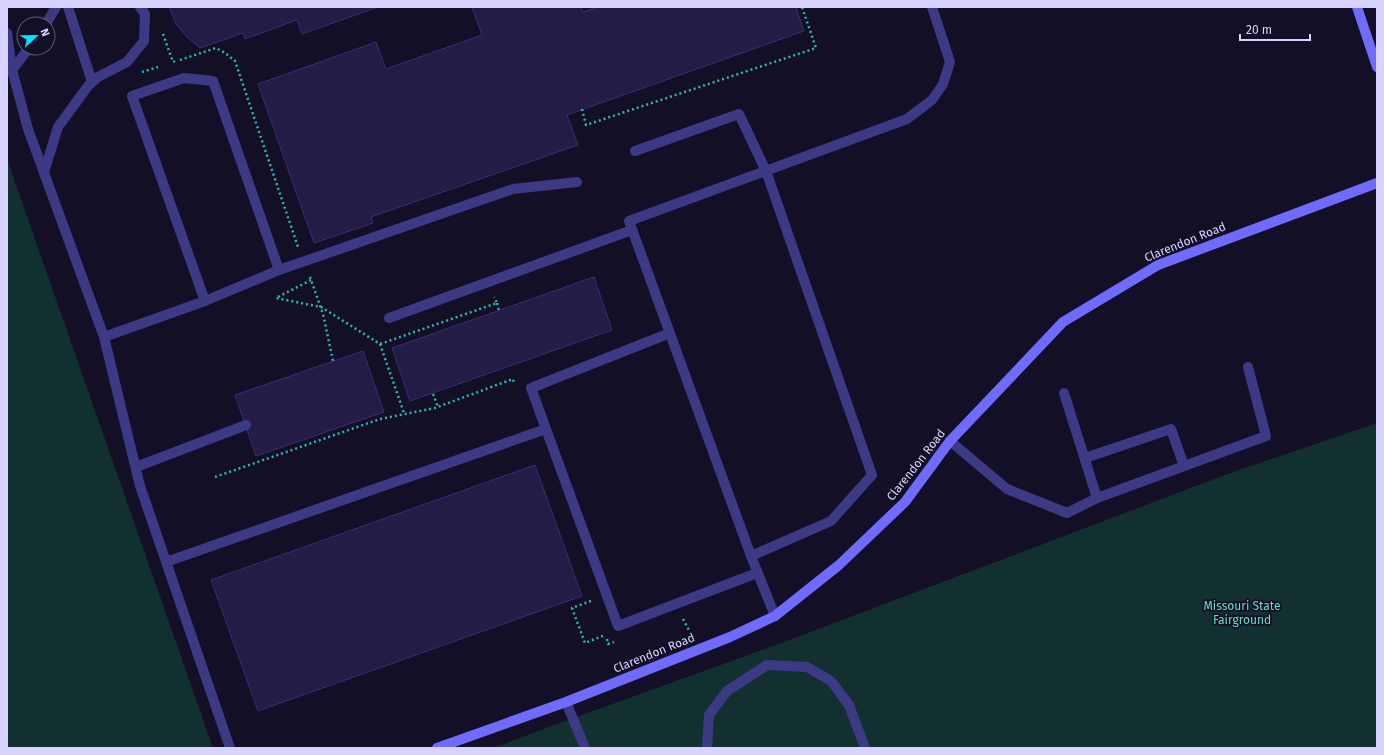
<svg xmlns="http://www.w3.org/2000/svg" width="1384" height="755" font-family="'Fira Sans',sans-serif">
  <style>
    .green { fill: #12302f }
    .building { fill: #241b47; stroke: #3b2d73 }
    .lines { fill: none; stroke-linecap: round; stroke-linejoin: round }
    .path { stroke: #2fb8b0; stroke-width: 2.5; stroke-dasharray: 2 3; stroke-linecap: butt }
    .lane { stroke: #3d3a85; stroke-width: 10 }
    .secondary { stroke: #6f6bff; stroke-width: 10 }
    .labels { text-anchor: middle; stroke-width: 3.5; stroke-linejoin: round; paint-order: stroke }
    .street-label { font-size: 12px; fill: #d9d4ff; stroke: #130f26 }
    .park-label { font-size: 12px; fill: #5fe0c0; stroke: #130f26 }
  </style>
  <rect width="100%" height="100%" fill="#130f26"/>
  <path class="green" d="M7,159L213,748H7Z
    M1377,423V748H494L546,728L784,642L1233,472Z"/>
  <path class="building" d="M169,7H378L302,34L297,20L245,39L243,33L200,48L187,37L176,24Z
    M472,7H581L583,12L597,7H796L804,31L567,115L578,145L371,217L373,223L314,243L258,84L376,42L386,69L482,35Z
    M594,277L612,330L410,401L392,348Z
    M363,351L384,412L256,456L235,395Z
    M535,465L582,596L258,711L211,580Z"/>
  <g class="lines">
    <path class="path" d="M163,34L173,62L175,61
      M180,60L216,48L225,53L235,61L298,247
      M142,72L158,67
      M582,109L586,125L816,48L802,7
      M310,277L323,314L333,361
      M311,280L276,298L321,307L380,344L497,303L494,297
      M497,303L499,311
      M380,344L404,413
      M433,394L438,407
      M215,477L380,419L435,408L513,379L514,383
      M591,601L572,608L585,643L605,635
      M683,619L691,634
      M607,639L608,644L614,642"/>
    <path class="lane" d="M68,7L92,82
      M46,24L56,7
      M7,33L12,70L28,129L104,337L140,486L230,748
      M9,71L12,70L29,48
      M184,78L213,81L279,270L205,301L132,96Z
      M635,151L739,114L766,171L872,475L831,521L751,556L629,221L907,119L932,100L943,84L950,62L932,7
      M44,172L58,127L88,86L98,77L127,62L144,41L145,14L140,7
      M279,270L513,189L577,182
      M389,318L632,230
      M670,333L531,388L618,626L757,573
      M104,337L205,301
      M1064,393L1097,498
      M950,441L1007,489L1067,513L1097,498L1266,436L1248,367
      M1085,458L1171,429L1184,466
      M136,467L246,425
      M751,556L775,616
      M166,562L546,429
      M566,702L585,748
      M707,748L709,715L727,691L767,665L807,667L831,681L849,705L865,748"/>
    <path class="secondary" d="M1357,7L1377,67
      M437,748L566,702L730,637L775,616L839,565L905,502L950,441L1063,322L1158,265L1377,183"/>
  </g>
  <g class="labels">
    <g class="street-label">
      <text transform="translate(1185 242) rotate(-22)" y="4">Clarendon Road</text>
      <text transform="translate(916 465) rotate(-52)" y="4">Clarendon Road</text>
      <text transform="translate(654 653) rotate(-22)" y="4">Clarendon Road</text>
    </g>
    <g class="park-label">
      <text x="1242" y="610">Missouri State<tspan x="1242" dy="14">Fairground</tspan></text>
    </g>
  </g>
  <rect width="1384" height="755" fill="none" stroke="#d9d4ff" stroke-width="16"/>
  <g transform="translate(36 36) rotate(68)"><circle r="19" fill="#130f26" stroke="#625e7d"/>
  <path d="M0-3L7 15L0 10L-7 15Z" fill="#00e5ff"/>
  <text y="-6" font-size="11" font-weight="bold" text-anchor="middle" fill="#d9d4ff">N</text>
  </g>
  <path d="M1240 34v6h70v-6" fill="none" stroke="#d9d4ff" stroke-width="2"/>
  <text x="1246" y="34" font-size="12" fill="#d9d4ff" stroke="#130f26" stroke-width="3" paint-order="stroke">20 m</text>
</svg>
